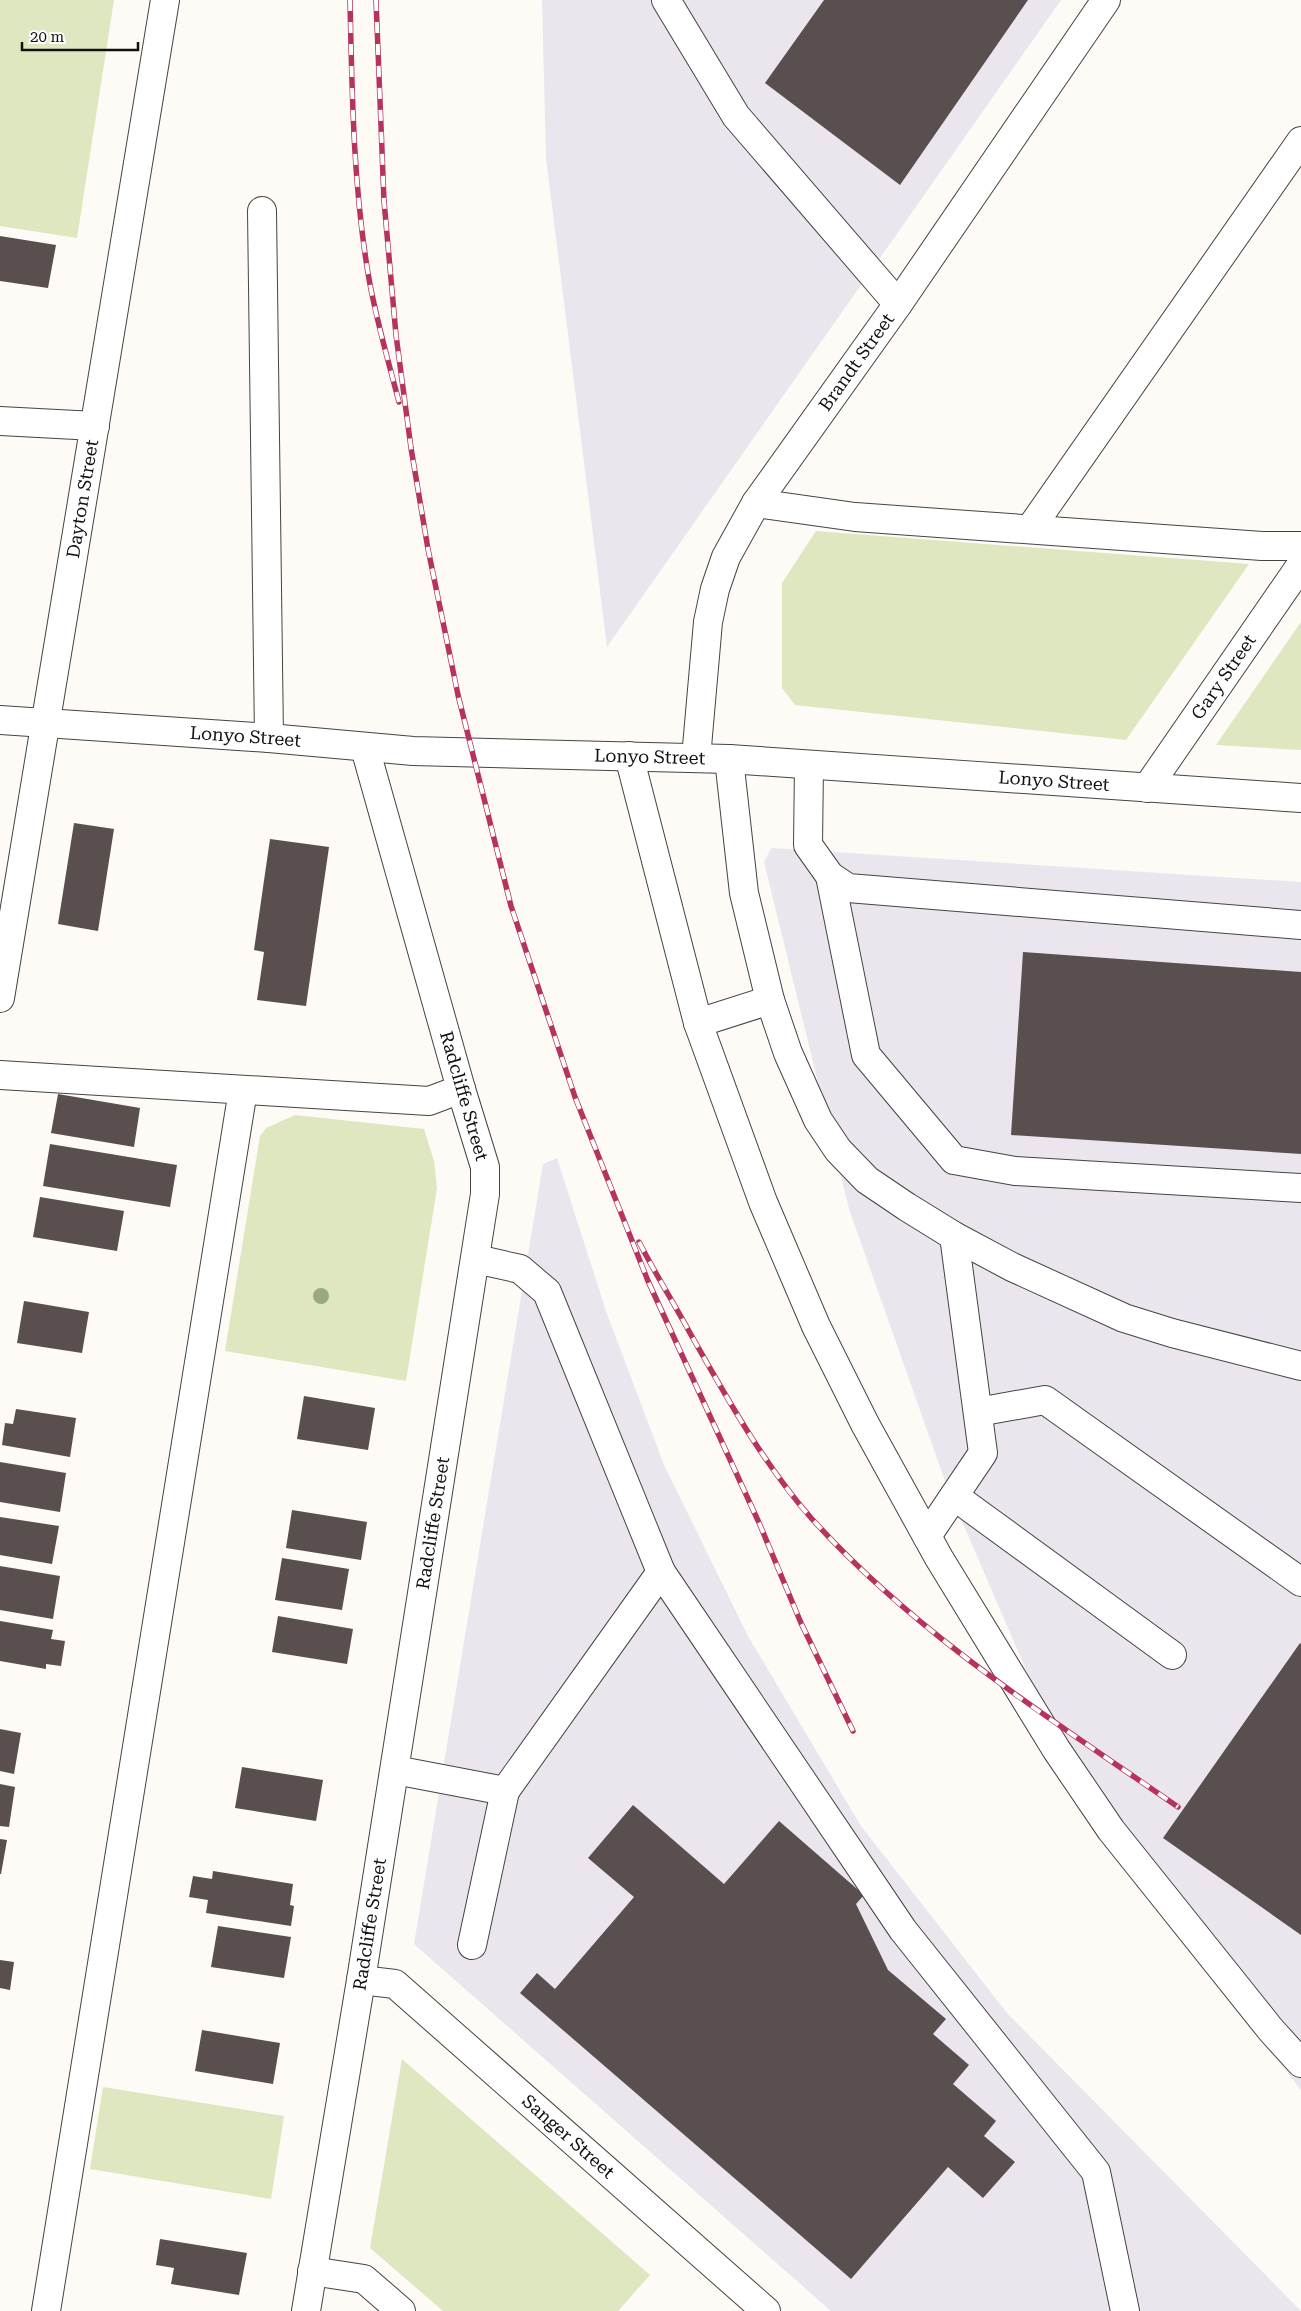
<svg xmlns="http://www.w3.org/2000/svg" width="1301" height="2311" font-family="'Roboto Serif',serif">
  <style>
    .industrial { fill: #ebe6ee }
    .green { fill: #dfe7c0 }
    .building { fill: #584f4e }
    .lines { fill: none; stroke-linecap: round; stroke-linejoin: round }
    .minor-casing { stroke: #444; stroke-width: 30 }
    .minor { stroke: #fff; stroke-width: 28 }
    .rail-casing { stroke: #b6335e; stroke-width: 5.5 }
    .rail { stroke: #fff; stroke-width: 4; stroke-dasharray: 11; stroke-linecap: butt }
    .tree { fill: #98a883 }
    .labels { text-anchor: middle; stroke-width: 5; stroke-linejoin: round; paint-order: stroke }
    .street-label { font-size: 18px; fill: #111; stroke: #fff }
  </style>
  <rect width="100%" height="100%" fill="#fefaf5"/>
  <path class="industrial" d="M542,0H1061L607,647L546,158Z
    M771,848L1301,882V2090L1089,1816L946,1484L849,1209L764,862Z
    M557,1158L606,1311L664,1465L748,1636L861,1826L1007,2013L1301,2311H831L414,1944L543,1164Z"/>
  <path class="green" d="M0,0H114L77,238L0,226Z
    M816,531L1249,564L1126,740L795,705L782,688V583Z
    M1301,622V750L1216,745Z
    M295,1115L424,1129L434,1161L437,1188L406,1381L225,1351L260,1136L266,1128Z
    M402,2059L650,2275L618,2311H443L370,2248Z
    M103,2087L284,2116L271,2199L90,2169Z"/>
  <path class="building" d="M824,0H1028L900,185L765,83Z
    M0,236L56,245L48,288L0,281Z
    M74,823L114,829L98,931L58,924Z
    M270,839L329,847L306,1006L257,1000L264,952L254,950Z
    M1023,952L1301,972V1154L1011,1135Z
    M58,1094L140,1108L134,1147L51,1133Z
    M50,1144L177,1165L170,1207L43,1186Z
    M40,1197L124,1211L117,1251L33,1237Z
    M24,1301L89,1312L82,1353L17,1343Z
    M304,1396L375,1408L368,1450L297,1439Z
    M16,1409L76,1418L70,1457L2,1445L5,1423L13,1424Z
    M0,1462L66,1473L60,1512L0,1502Z
    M292,1510L367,1522L361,1560L286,1548Z
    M0,1517L59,1526L52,1564L0,1555Z
    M282,1558L349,1569L342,1610L275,1600Z
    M0,1566L60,1576L53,1619L0,1610Z
    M278,1616L353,1629L347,1664L272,1652Z
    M0,1621L53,1630L51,1639L65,1641L61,1666L46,1664V1669L0,1661Z
    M1300,1643L1301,1644V1935L1163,1838Z
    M0,1729L21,1733L14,1774L0,1771Z
    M242,1767L323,1780L316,1821L235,1808Z
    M0,1784L15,1787L9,1827L0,1826Z
    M633,1805L724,1884L779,1821L864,1895L856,1904L888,1970L946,2019L933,2034L969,2065L953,2084L996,2121L984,2136L1015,2162L983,2198L948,2167L851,2279L520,1993L537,1973L555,1989L634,1897L588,1858Z
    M0,1839L7,1840L1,1874H0Z
    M213,1871L293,1884L290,1905L294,1906L291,1926L206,1913L208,1900L189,1897L193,1876L212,1879Z
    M218,1926L291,1937L284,1978L211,1967Z
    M0,1960L14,1962L10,1990L0,1988Z
    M202,2030L280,2043L273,2084L195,2071Z
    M160,2239L247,2253L239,2295L171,2284L174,2268L156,2265Z"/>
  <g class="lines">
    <g class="minor-casing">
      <g id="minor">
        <path d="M666,0L736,116L898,304"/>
        <path d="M262,211L269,738"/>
        <path d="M0,421L95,426"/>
        <path d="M756,503L855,517L1262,546H1301"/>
        <path d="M1030,529L1301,141"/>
        <path id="s1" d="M0,720L269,738L413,751L729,759L1301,798"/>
        <path d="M629,756L698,1023L763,1202L816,1326L865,1424L939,1558L1056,1749L1111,1830L1271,2030L1301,2063"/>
        <path id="s2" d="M696,758L708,622L715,589L726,557L756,503L898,304L1106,0"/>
        <path d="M729,759L744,893L770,1000L788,1053L818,1120L838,1150L867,1180L907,1207L954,1236L1012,1267L1124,1318L1172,1333L1301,1366"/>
        <path d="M809,765L808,845L830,876L848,888L1301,925"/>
        <path id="s3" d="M1147,788L1301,565"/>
        <path d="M830,876L866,1055L954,1160L1015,1171L1301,1188"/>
        <path id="s4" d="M0,998L165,0"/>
        <path d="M698,1023L770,1000"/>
        <path d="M0,1075L429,1101L461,1089"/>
        <path d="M476,1259L520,1269L547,1292L661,1572L903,1930L1096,2172L1125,2311"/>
        <path d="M978,1412L1045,1400L1301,1582"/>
        <path d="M954,1496L1172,1655"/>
        <path d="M927,1536L983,1453L954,1236"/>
        <path d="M395,1770L505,1791L661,1572"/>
        <path d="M472,1945L505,1791"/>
        <path id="s5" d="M361,1980L395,1984L766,2311"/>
        <path d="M312,2271L364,2279L401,2311"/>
        <path d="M46,2311L243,1090"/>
        <path id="s6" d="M306,2311L361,1980L485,1194V1167L461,1089L365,748"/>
      </g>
    </g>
    <use href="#minor" class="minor"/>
    <g class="rail-casing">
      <path id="rail" d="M350,0C352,91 353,183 368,273C375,316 388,360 399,402
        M376,0L384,201L396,335L411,448L428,549L458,695L511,906L575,1097L648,1281L760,1525L801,1623L853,1731
        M639,1242C655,1273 673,1302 690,1333C725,1395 764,1465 812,1519C917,1635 1051,1719 1178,1807"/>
    </g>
    <use href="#rail" class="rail"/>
  </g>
  <circle class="tree" cx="321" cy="1296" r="8"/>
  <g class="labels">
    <g class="street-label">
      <text dy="6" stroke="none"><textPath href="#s2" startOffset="439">Brandt Street</textPath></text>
      <text dy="6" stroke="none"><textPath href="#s4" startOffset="506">Dayton Street</textPath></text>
      <text dy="6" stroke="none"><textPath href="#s3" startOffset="135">Gary Street</textPath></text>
      <text dy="6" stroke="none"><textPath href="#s1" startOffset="246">Lonyo Street</textPath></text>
      <text dy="6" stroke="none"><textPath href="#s1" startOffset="651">Lonyo Street</textPath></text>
      <text dy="6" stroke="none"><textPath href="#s1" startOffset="1056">Lonyo Street</textPath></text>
      <text transform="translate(464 1096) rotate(74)" y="6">Radcliffe Street</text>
      <text dy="6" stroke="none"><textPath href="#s6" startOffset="798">Radcliffe Street</textPath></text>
      <text dy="6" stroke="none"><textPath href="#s6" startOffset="392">Radcliffe Street</textPath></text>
      <text dy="6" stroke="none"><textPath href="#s5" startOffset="265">Sanger Street</textPath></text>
    </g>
  </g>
  <path d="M22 42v8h116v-8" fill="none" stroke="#111111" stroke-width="2.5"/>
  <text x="30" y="42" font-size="15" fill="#111111" stroke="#ffffff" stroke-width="4" paint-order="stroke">20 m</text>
</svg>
